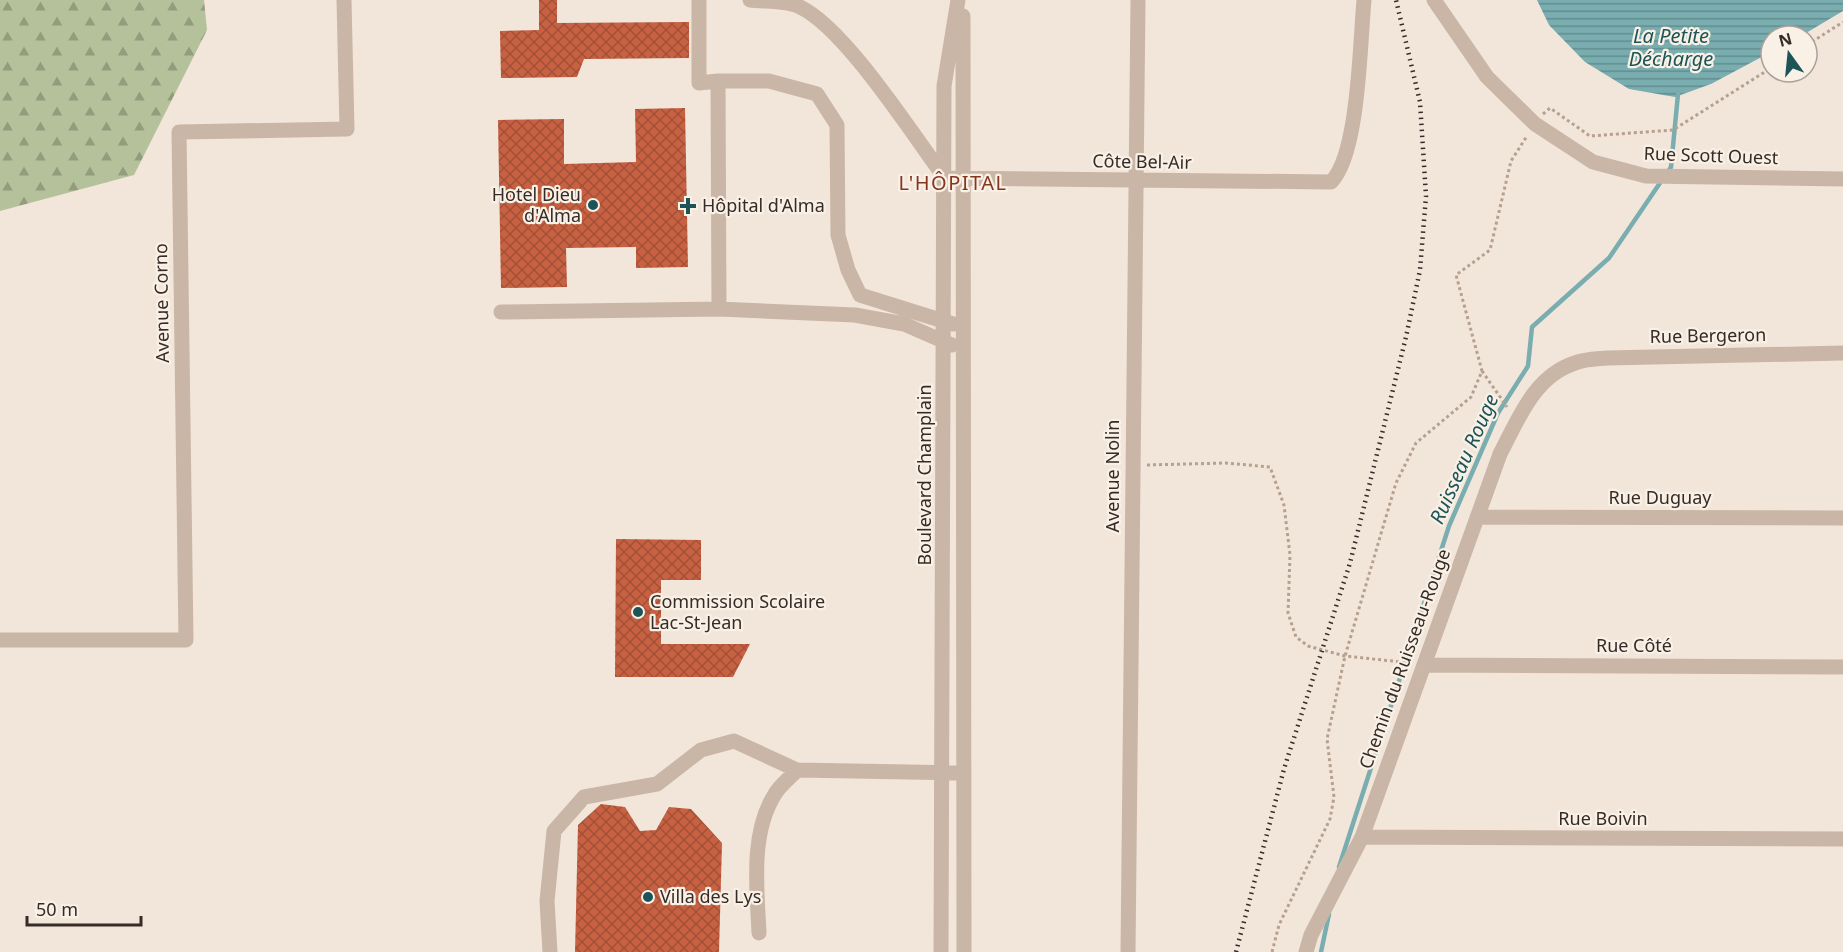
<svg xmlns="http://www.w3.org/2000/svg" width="1843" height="952" font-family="'Noto Sans',sans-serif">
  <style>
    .forest { fill: url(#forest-firs) }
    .water { fill: url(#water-rules) }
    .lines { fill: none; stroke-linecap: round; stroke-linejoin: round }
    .stream { stroke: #79adaf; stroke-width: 4.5 }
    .building { fill: url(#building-cross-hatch) }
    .path { stroke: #b6a090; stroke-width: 3; stroke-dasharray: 3 3; stroke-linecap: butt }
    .minor { stroke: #cab6a6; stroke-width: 15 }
    .rail { stroke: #362b27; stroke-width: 4.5; stroke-dasharray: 1.5 4.5; stroke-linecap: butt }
    .poi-dot { fill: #1c5457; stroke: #f9f0e6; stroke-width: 2 }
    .labels { text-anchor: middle; stroke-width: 4.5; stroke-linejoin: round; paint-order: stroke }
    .street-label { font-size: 18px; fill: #362b27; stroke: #f9f0e6 }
    .poi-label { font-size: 18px; fill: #362b27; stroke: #f9f0e6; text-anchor: start }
    .water-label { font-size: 20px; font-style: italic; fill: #1c5457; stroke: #f9f0e6 }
    .neighbourhood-label { font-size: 20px; letter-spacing: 1.5px; fill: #85361f; stroke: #f9f0e6 }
  </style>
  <defs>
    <pattern id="forest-firs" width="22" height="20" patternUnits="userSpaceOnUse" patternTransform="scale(1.5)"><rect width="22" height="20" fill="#b4c19a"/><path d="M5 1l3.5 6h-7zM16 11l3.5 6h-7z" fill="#939d7e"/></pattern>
    <pattern id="water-rules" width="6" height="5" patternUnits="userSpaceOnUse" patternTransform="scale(1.5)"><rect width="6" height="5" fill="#79adaf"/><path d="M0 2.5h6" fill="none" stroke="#648d8e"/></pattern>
    <pattern id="building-cross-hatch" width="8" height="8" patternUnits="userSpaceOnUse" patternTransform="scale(1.5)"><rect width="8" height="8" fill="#c76142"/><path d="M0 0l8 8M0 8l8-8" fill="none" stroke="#a25037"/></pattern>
  </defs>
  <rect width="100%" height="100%" fill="#f2e6da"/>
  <path class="forest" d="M0,0H204L207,30L134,175L0,211Z"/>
  <path class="water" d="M1537,0H1843V11L1801,36H1771V52L1711,84L1675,97L1629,89L1585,62L1549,25Z"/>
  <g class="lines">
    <path class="stream" d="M1667,173L1671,167L1678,94
      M1339,867L1449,526L1498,413L1528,366L1532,327L1609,258L1662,180
      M1321,952L1329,914"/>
  </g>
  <path class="building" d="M539,0H557V23L689,22V58L584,59L577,77L501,78L500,31L539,30Z
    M685,108L688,267L636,268V247L566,248L567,287L501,288L498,120L564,119V164L636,162L635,109Z
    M616,539L701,540V580H661V644H750L733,677H615Z
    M601,804L625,807L640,831L656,830L669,807L691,809L722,843L719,952H575L578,825Z"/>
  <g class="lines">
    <path class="path" d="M1807,45L1843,22
      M1543,114L1550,108L1590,136L1673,130L1771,68
      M1482,371L1507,407
      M1147,465L1226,463L1270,467L1284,505L1290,555L1288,613L1296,637L1308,646L1345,656L1411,663
      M1272,952L1279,925L1330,819L1334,797L1327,739L1345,656L1396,483L1416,443L1471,397L1482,371L1456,275L1490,250L1511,161L1527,136"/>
    <path class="minor" d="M699,0V83L718,81
      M750,0C765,2 787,0 800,7C845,28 913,135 945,178L1331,182C1359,155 1360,41 1364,0
      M1434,0L1487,77L1535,124L1593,162L1646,176L1843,179
      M963,16L964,952
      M501,312L719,309
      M952,345L904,324L855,315L719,309L718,81H769L817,94L837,125L838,235L848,270L860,295L953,324
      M1477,517L1843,518
      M0,640H186L179,132L347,129L344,0
      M1424,665L1843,667
      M1362,837L1843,839
      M759,933C757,889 750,833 775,794C780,785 790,778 797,770L964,773
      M550,952L547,901L554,831L584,797L657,784L701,750L734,741L797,770
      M941,952L944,86L958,0
      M1128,952L1138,0
      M1306,952L1311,935L1362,837L1500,454C1518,420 1534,376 1575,363C1585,359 1597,359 1607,358L1843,353"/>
    <path class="rail" d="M1236,952L1284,769L1350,563L1406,337L1420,270L1426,196L1420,102L1396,0"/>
  </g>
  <g class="poi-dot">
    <circle cx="593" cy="205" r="6"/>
    <path d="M685 197h6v6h6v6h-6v6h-6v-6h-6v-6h6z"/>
    <circle cx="638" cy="612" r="6"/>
    <circle cx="648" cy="897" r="6"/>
  </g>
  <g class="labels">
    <g class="street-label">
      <text transform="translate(1711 156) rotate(2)" y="6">Rue Scott Ouest</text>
      <text transform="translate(1142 162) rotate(1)" y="6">Côte Bel-Air</text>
      <text transform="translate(162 303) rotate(-91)" y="6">Avenue Corno</text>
      <text transform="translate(1708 336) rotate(-1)" y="6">Rue Bergeron</text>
      <text transform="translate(925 475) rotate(-90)" y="6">Boulevard Champlain</text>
      <text transform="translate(1113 476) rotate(-90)" y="6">Avenue Nolin</text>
      <text x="1660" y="504">Rue Duguay</text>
      <text x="1634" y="652">Rue Côté</text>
      <text transform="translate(1405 659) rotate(-70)" y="6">Chemin du Ruisseau-Rouge</text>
      <text x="1603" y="825">Rue Boivin</text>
    </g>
    <g class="poi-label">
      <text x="581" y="201" text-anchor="end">Hotel Dieu<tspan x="581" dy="21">d'Alma</tspan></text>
      <text x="702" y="212">Hôpital d'Alma</text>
      <text x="650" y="608">Commission Scolaire<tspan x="650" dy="21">Lac-St-Jean</tspan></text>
      <text x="660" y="903">Villa des Lys</text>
    </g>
    <g class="water-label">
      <text x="1671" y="43">La Petite<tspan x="1671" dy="23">Décharge</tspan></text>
      <text transform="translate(1464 459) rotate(-66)" y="7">Ruisseau Rouge</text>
    </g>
    <g class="neighbourhood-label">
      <text x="953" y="190">L'HÔPITAL</text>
    </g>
  </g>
  <g transform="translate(1789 54) rotate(345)"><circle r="28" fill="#f9f0e6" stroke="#aba19a" stroke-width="1.5"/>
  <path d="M0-4.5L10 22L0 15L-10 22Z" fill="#1c5457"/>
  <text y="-9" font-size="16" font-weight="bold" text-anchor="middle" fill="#362b27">N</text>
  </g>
  <path d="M27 916v9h114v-9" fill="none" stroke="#362b27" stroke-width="3"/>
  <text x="36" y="916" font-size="18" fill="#362b27" stroke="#f9f0e6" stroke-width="4.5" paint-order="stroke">50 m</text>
</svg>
